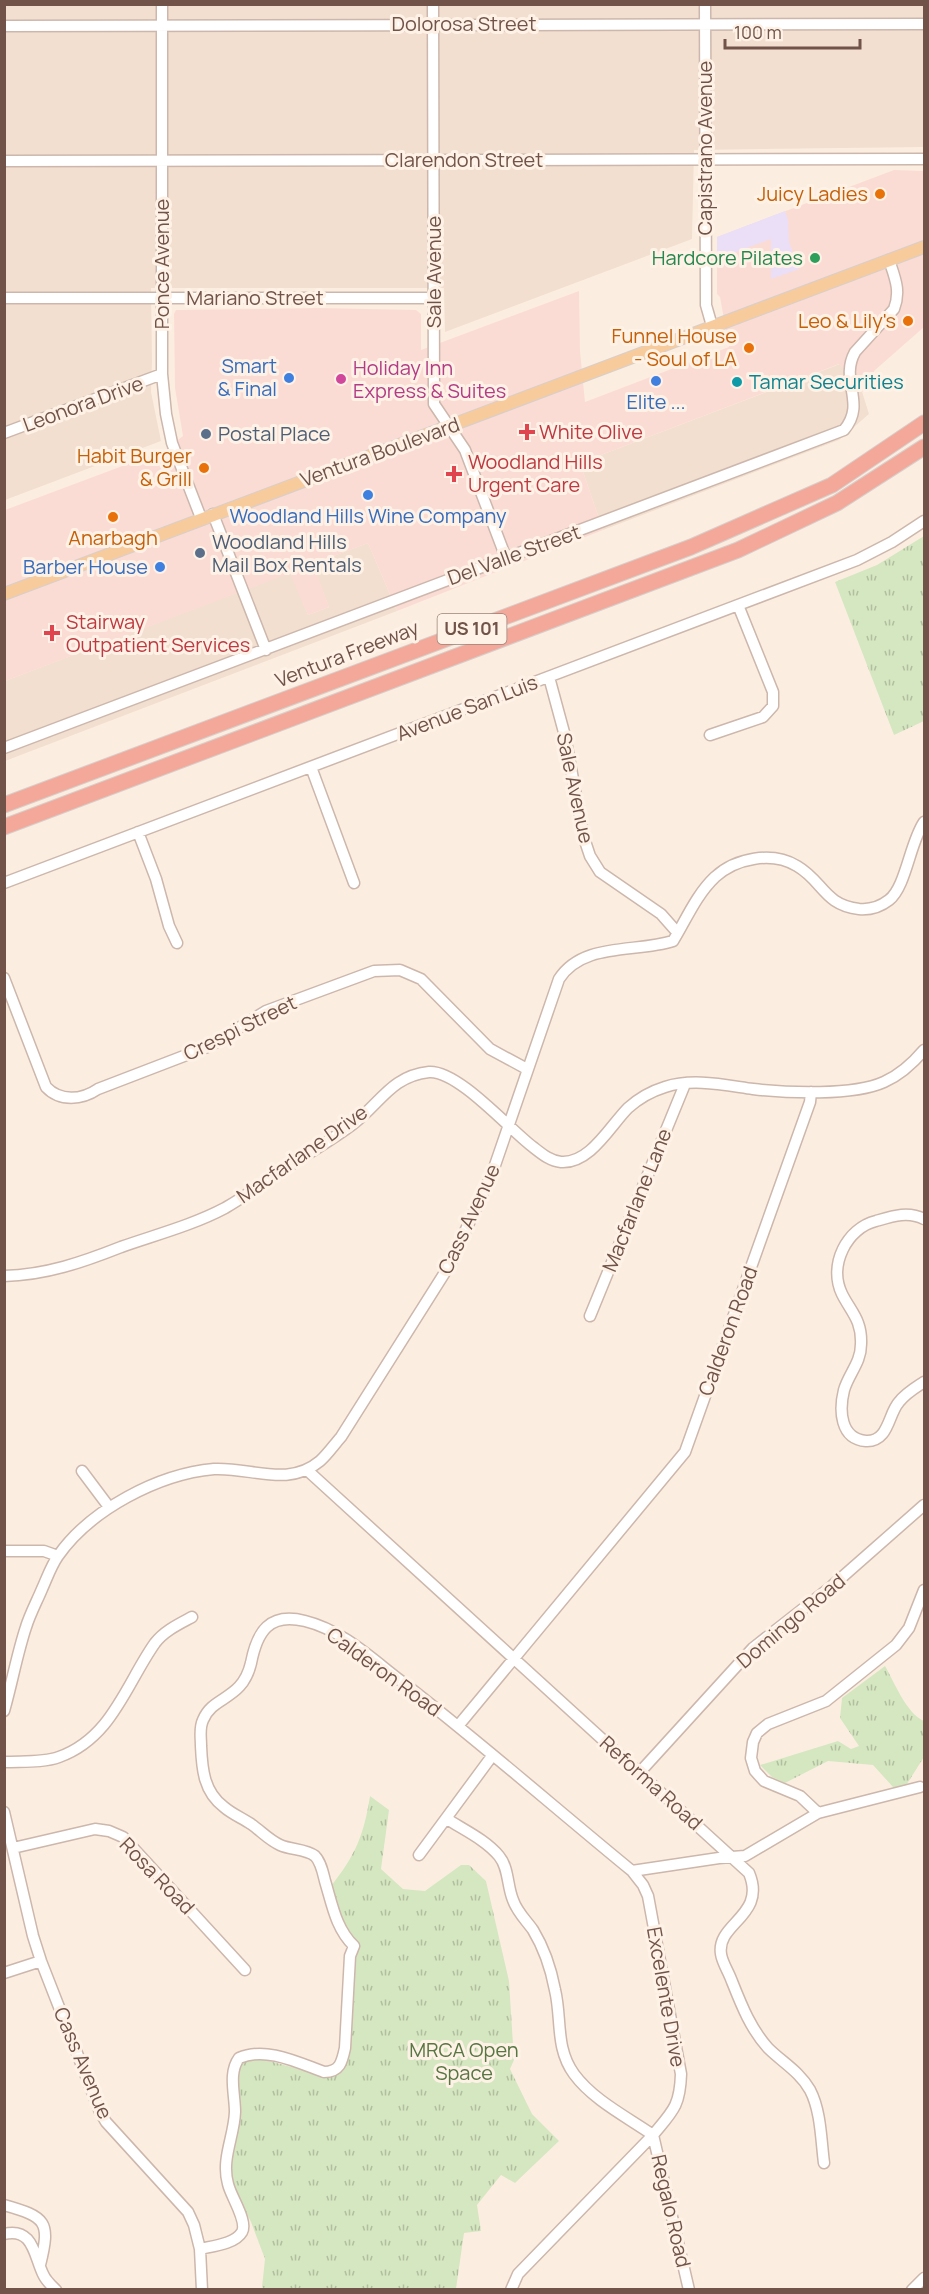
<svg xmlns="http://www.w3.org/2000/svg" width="929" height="2294" font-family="Manrope,sans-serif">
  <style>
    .residential { fill: #f2dfd0 }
    .commercial { fill: #fbdcd5 }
    .education { fill: #ebdef7 }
    .grass { fill: url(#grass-tufts) }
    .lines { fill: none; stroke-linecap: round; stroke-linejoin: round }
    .minor-casing { stroke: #cdb7ac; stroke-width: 13 }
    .major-casing { stroke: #d7cfcc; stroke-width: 14 }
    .highway-casing { stroke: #d7cfcc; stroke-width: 17 }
    .minor { stroke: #fff; stroke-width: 10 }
    .major { stroke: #f7cb9c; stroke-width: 12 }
    .highway { stroke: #f3a89a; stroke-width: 15 }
    .food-dot { fill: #e8710a; stroke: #fef2e7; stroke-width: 2 }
    .leisure-dot { fill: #2e9e5b; stroke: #fef2e7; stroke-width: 2 }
    .shop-dot { fill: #3f7fe0; stroke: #fef2e7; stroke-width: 2 }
    .hotel-dot { fill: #d1479c; stroke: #fef2e7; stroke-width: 2 }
    .culture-dot { fill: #0f9aa8; stroke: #fef2e7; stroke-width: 2 }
    .health-dot { fill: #e0444e; stroke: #fef2e7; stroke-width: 2 }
    .service-dot { fill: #5c6f8a; stroke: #fef2e7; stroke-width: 2 }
    .labels { text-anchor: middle; stroke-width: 6; stroke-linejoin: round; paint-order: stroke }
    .shield { fill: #fef2e7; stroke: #9b8378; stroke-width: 1.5 }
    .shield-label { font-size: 18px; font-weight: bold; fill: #715349 }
    .street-label { font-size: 20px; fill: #715349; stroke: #fef2e7 }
    .food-label { font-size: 20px; fill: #c56008; stroke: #fef2e7; text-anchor: end }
    .leisure-label { font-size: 20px; fill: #27864d; stroke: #fef2e7; text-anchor: end }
    .shop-label { font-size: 20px; fill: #366cbe; stroke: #fef2e7; text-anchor: end }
    .hotel-label { font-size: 20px; fill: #b23c85; stroke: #fef2e7; text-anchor: start }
    .culture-label { font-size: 20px; fill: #0d838f; stroke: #fef2e7; text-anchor: start }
    .health-label { font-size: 20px; fill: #be3a42; stroke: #fef2e7; text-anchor: start }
    .service-label { font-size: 20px; fill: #4e5e75; stroke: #fef2e7; text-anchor: start }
    .park-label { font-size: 20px; fill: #577642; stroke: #fef2e7 }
  </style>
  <defs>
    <pattern id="grass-tufts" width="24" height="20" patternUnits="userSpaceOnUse" patternTransform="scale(1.5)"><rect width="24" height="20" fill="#d5e7c1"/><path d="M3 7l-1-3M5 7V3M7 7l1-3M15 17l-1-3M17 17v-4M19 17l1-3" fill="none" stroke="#b1be9f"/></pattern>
  </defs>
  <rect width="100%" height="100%" fill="#fbeee1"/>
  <path class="residential" d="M5,5H924V147L694,150L692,239L445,332L444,288H151L152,362L151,392L161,441L5,500Z
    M840,364L859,382L869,414L839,440L603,530L580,463Z
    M368,543L397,611L5,761V681L291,572L308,615L329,607L312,564Z"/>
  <path class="commercial" d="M894,170L924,171V327L874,371V384L862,392L858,382L839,364L580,463L603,530L397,611L368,543L313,564L329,607L308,615L290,573L5,681V510L165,450L183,436L175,388L174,314L176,310L319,308L416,310L421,314V350L579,291L580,351L585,402L729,347L720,297L717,294V237Z"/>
  <path class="education" d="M785,211L788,220L789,242L799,269L771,279V239L717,259V237Z"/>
  <path class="grass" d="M924,536V721L894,735L835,582L877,565Z
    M885,1666C895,1683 906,1713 924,1721V1757L905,1787H893L873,1765L828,1761L785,1783L772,1777L760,1765L838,1741L851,1749L859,1746L840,1718L842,1698Z
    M370,1796L389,1810L381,1869L403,1889L425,1891L461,1865H469L486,1881L509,1981L514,2060L510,2069L532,2114L559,2141L515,2183L501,2175L477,2205L481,2231L464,2233L456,2289H265L262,2287L265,2259L251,2222L233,2186L229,2164L236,2067L244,2059H262L328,2077C344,2074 345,2068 350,2053L354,1942L336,1907V1899L331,1886C355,1856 364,1835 370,1796Z"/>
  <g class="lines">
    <g class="minor-casing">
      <path id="minor" d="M162,4V374L166,414L172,443L201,518
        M433,4L434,404L465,450L506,558
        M705,4L706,305L712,326
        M4,26L924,24
        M4,161L924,159
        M4,298H434
        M4,433L162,374
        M213,514L266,650
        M549,677L565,736L584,838L590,856L600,872L661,914L676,931
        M710,735L763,717L773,706V692L738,605
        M4,748L844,430C867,403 839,381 855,352L894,309C901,291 895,278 889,260
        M311,767L354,883
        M138,832L156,879L169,926L177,943
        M4,883L857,560L892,542L924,521
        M4,978L46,1087C60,1102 82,1100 98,1089L210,1046L266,1011L374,971L400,970L421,979L490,1049L527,1069
        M924,1219C908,1211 893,1216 876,1221C847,1228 828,1265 842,1294C851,1312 862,1320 861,1344C861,1363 849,1373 844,1390C839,1410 840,1439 866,1441C889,1442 888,1414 899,1402C906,1393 915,1388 924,1382
        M4,1276C46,1275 83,1262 121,1247C155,1235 193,1225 225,1208C246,1196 266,1181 286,1168C308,1153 332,1140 353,1124C380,1104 391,1076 429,1072C458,1070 509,1129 533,1147C542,1154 550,1161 561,1162C590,1164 610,1126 628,1108C638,1099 652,1091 665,1087C693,1078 724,1085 753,1089C787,1093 853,1096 884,1082C900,1075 913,1063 924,1050
        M590,1316L685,1084
        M307,1470L749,1873C767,1916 716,1923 721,1954C722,1962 728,1971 731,1979C741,2004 750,2028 768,2048C782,2062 800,2072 810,2090C821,2111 821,2140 824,2163
        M82,1471L109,1507
        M4,1551H44L58,1556
        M4,1711C12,1683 17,1654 26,1627C30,1614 37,1601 42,1589C47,1578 51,1566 58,1556C90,1510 158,1474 214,1469C251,1467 288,1488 320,1461C327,1455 334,1445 341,1437L449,1266L493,1171L559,979C583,942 635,953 673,941C686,920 696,895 715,877C736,858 772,851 797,866C823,881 824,905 859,909C870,910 880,907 889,900C906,887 910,842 924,822
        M458,1726L685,1452L810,1102L811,1092
        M4,1762C22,1761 43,1763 59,1757C112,1738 126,1684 155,1643C164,1631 179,1624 192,1617
        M640,1772L753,1648L832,1586L924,1505
        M4,1812L33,1936L41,1961L100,2112L106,2122L188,2212L194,2225L200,2249L202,2290
        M818,1813L800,1796L764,1781L755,1771L751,1758L753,1742L757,1733L768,1724L826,1701L896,1645L909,1628L924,1590
        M447,1819C464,1830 486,1840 499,1856C509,1868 507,1886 513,1900C517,1912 526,1920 533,1930C544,1948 551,1969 555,1990C562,2019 555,2048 574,2074C593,2100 627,2117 653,2135L689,2290
        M13,1848L95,1829L109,1831L123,1837L245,1970
        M419,1855L492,1756
        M632,1871L719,1858L745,1856L818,1813L920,1787
        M4,1973L41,1961
        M4,2205C46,2217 51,2221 40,2265
        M4,2234C33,2227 34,2255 43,2274C46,2281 51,2285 56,2290
        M200,2249C213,2246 235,2244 242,2232C248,2221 231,2197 228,2184C221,2159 234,2137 235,2112C235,2094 228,2073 239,2058C266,2046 299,2063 324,2072C340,2072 342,2062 345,2048L350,1956L354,1946C336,1929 332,1904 325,1881C323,1873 321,1862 315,1856C306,1849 291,1850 280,1845C269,1840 261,1831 251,1824C242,1818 232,1814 224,1807C204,1792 202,1770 201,1746C201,1737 199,1728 203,1720C213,1695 242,1701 251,1663C257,1632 269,1612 305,1621C342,1630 372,1659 401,1681C480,1742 555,1808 632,1871L643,1885L648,1896L681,2074C680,2106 673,2111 653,2135L518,2274L511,2290
        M912,2290L924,2278"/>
    </g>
    <g class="major-casing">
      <path id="major" d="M4,594L924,247"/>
    </g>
    <g class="highway-casing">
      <path id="highway" d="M4,805L691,547L832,485L924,423
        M4,827L738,550L837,503L924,447"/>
    </g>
    <use href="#minor" class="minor"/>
    <use href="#major" class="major"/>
    <use href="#highway" class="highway"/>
  </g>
  <g class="food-dot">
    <circle cx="880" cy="194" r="6"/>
    <circle cx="908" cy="321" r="6"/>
    <circle cx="749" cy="348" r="6"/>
    <circle cx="204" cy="468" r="6"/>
    <circle cx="113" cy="517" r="6"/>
  </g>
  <circle class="leisure-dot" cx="815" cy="258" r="6"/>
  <g class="shop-dot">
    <circle cx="289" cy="378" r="6"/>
    <circle cx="656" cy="381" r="6"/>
    <circle cx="368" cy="495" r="6"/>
    <circle cx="160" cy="567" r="6"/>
  </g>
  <circle class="hotel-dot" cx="341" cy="379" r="6"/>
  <circle class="culture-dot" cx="737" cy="382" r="6"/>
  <g class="health-dot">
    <path d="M524 423h6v6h6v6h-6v6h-6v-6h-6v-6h6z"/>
    <path d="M451 465h6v6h6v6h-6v6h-6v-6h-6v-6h6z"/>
    <path d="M49 624h6v6h6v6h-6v6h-6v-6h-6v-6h6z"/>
  </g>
  <g class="service-dot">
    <circle cx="206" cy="434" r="6"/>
    <circle cx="200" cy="553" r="6"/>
  </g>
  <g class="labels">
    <rect class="shield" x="437.5" y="614" width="69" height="30" rx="4.5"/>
    <g class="shield-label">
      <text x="472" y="635">US 101</text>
    </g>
    <g class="street-label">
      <text x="464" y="31">Dolorosa Street</text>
      <text transform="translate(705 148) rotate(-90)" y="7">Capistrano Avenue</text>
      <text x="464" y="167">Clarendon Street</text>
      <text transform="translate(162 264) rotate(-90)" y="7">Ponce Avenue</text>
      <text transform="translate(434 272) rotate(-90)" y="7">Sale Avenue</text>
      <text x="255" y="305">Mariano Street</text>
      <text transform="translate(83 404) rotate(-20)" y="7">Leonora Drive</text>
      <text transform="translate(380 452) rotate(-20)" y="7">Ventura Boulevard</text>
      <text transform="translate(514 555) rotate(-20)" y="7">Del Valle Street</text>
      <text transform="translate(347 654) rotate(-21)" y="7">Ventura Freeway</text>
      <text transform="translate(467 708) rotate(-21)" y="7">Avenue San Luis</text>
      <text transform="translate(575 788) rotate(78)" y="7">Sale Avenue</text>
      <text transform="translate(240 1028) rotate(-26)" y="7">Crespi Street</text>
      <text transform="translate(302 1154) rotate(-35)" y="7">Macfarlane Drive</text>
      <text transform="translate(637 1200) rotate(-68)" y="7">Macfarlane Lane</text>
      <text transform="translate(469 1219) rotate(-65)" y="7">Cass Avenue</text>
      <text transform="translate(728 1331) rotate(-70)" y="7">Calderon Road</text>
      <text transform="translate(791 1621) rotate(-40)" y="7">Domingo Road</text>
      <text transform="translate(384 1672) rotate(36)" y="7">Calderon Road</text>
      <text transform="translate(651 1783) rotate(42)" y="7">Reforma Road</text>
      <text transform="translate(157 1876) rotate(46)" y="7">Rosa Road</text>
      <text transform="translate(666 1997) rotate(80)" y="7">Excelente Drive</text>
      <text transform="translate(83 2063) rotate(67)" y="7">Cass Avenue</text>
      <text transform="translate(671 2211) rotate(77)" y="7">Regalo Road</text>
    </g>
    <g class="food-label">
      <text x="868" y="201">Juicy Ladies</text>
      <text x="896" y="328">Leo &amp; Lily's</text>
      <text x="737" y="343">Funnel House<tspan x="737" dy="23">- Soul of LA</tspan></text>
      <text x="192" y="463">Habit Burger<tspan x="192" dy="23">&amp; Grill</tspan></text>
      <text x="113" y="545" text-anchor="middle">Anarbagh</text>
    </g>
    <g class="leisure-label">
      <text x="803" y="265">Hardcore Pilates</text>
    </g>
    <g class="shop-label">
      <text x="277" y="373">Smart<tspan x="277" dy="23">&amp; Final</tspan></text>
      <text x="656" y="409" text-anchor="middle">Elite ...</text>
      <text x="368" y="523" text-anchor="middle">Woodland Hills Wine Company</text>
      <text x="148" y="574">Barber House</text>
    </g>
    <g class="hotel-label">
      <text x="353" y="375">Holiday Inn<tspan x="353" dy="23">Express &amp; Suites</tspan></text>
    </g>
    <g class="culture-label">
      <text x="749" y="389">Tamar Securities</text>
    </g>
    <g class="health-label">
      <text x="539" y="439">White Olive</text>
      <text x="468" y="469">Woodland Hills<tspan x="468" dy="23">Urgent Care</tspan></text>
      <text x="66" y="629">Stairway<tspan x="66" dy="23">Outpatient Services</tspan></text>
    </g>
    <g class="service-label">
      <text x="218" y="441">Postal Place</text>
      <text x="212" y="549">Woodland Hills<tspan x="212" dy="23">Mail Box Rentals</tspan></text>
    </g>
    <g class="park-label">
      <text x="464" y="2057">MRCA Open<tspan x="464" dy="23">Space</tspan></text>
    </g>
  </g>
  <rect width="929" height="2294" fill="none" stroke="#715349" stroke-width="12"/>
  <path d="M725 39v9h135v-9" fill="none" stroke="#715349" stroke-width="3"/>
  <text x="734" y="39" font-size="18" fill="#715349" stroke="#fef2e7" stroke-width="4.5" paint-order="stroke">100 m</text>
</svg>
